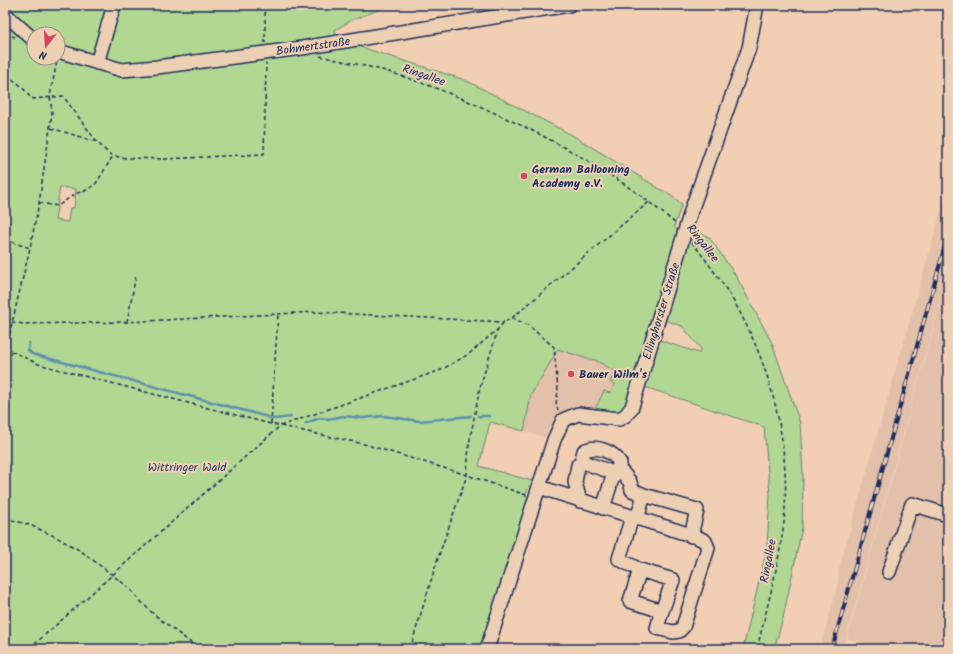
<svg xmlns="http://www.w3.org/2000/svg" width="953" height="654" font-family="Kalam,sans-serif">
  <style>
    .built { fill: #e3c0a9 }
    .green { fill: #b1d793; stroke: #668378; fill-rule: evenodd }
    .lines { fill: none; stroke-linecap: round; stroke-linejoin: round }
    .stream { stroke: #5c90b0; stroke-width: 2.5 }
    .minor-casing { stroke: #1b2f5e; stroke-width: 16 }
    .path { stroke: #1b2f5e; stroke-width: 1.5; stroke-dasharray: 4 3; stroke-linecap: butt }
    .minor { stroke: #edcfb4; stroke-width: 13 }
    .rail-casing { stroke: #1b2f5e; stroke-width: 4 }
    .rail { stroke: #edcfb4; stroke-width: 2.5; stroke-dasharray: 8; stroke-linecap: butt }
    .poi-dot { fill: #d1495b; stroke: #edcfb4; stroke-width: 1.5 }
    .labels { text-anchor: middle; stroke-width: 4; stroke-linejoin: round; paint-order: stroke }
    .street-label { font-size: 12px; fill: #1b2f5e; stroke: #edcfb4 }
    .poi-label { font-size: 12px; font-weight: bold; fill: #1b2f5e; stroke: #edcfb4; text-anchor: start }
    .park-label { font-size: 12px; fill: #2a4063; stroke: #edcfb4 }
  </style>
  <rect width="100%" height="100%" fill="#f2ceb2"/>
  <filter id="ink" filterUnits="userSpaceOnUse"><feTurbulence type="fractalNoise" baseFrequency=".025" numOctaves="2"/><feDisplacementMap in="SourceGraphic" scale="8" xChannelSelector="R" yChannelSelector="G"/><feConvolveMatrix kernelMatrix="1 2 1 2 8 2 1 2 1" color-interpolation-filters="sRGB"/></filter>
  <g filter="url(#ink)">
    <path class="built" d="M948,187V273L843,649H820L837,588L839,569Z
      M948,276V649H861L863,643L847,638Z
      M558,349L587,359L595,360L615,371V384L611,392L609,393L604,392L595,409L584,408L576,410L561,418L557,416L547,438L524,431V424L531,395Z"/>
    <path class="green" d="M5,5H386V7L352,20L335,30L336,35L386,28L354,45L465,80L572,135L673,197L682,204L674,226L679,233L632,396L623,411L613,414L595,409L604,391L609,393L611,392L615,384L610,382L615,371L595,360L587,359L558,349L531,395L524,431L490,422L479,466L536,482L529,486L526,494L529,504L482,649H5ZM34,34H58V58H34ZM60,187L76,189L74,208H70L68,222L55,220Z
      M694,230L709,237L736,276L772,343L800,423L803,475L802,528L783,618L774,649H743L767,548L770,494L764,427L642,386L656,339L699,353L701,349L682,326L662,319L674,279Z"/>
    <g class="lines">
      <path class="stream" d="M29,343L28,350L32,354L268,417L274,419L291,417
        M478,416H489
        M306,423L320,418L328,419L344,416L363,418L383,416L419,421L471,416"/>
      <g class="minor-casing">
        <path id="minor" d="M5,14L34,40
          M58,51L122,70L157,67L302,48L569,5
          M97,63L114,5
          M581,463L584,451C596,444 614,452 620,463L616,473
          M539,487L697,537L705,541L708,548L683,627L679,631L673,632L657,628L662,611L630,601L640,570L619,559L632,517
          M580,501L575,482L578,465L583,462L614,473
          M603,508L614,473H623L630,482L632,490L644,495
          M637,519L644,495L697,510L691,536
          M640,570L673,580L662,611
          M889,572L912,504L948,515
          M487,649L554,440L563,420L578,414L619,419L626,415L632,407L691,211L749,48L757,5"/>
      </g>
      <path class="path" d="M265,5V43
        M5,34L15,37
        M320,56C341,61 362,65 382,70C423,82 463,98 501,116C565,145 624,179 676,224
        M5,78C16,78 24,89 30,97L34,99L63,96L97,142L108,153L113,156L126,158L165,159L264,154L266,63
        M51,128L97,142
        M39,203L58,206L76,193L83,192L95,185L113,156
        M5,240L30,248
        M692,242C708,263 724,284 737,307C773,372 791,448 784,522C779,565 767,607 757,649
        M512,318L528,325L554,347L558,390L556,405L558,410
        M12,322L23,324L127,322L315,312L504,322
        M127,322L136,275
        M5,348L38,364L153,394L271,424L364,444L467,475L526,495
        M6,348L30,248L39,203L50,128L52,112L50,96L57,61
        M271,424L278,314
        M5,518L30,525L56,537L81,551L128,587L149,610L161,620L199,649
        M29,649L280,426L441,370L469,354L498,329L504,322L512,318L649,202
        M410,649L438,558L467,475L469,444L480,387L498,329"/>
      <use href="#minor" class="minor"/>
      <g class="rail-casing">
        <path id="rail" d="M832,649L948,235"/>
      </g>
      <use href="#rail" class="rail"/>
    </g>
  </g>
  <g class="poi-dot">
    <circle cx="524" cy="176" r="4"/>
    <circle cx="571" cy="374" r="4"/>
  </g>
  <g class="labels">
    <g class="street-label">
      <text transform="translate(313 46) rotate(-8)" y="4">Bohmertstraße</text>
      <text transform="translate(424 75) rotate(19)" y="4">Ringallee</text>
      <text transform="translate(703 243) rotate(52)" y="4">Ringallee</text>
      <text transform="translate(661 311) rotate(-73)" y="4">Ellinghorster Straße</text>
      <text transform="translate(768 561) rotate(-79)" y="4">Ringallee</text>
    </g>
    <g class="poi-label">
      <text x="532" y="173">German Ballooning<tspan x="532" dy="14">Academy e.V.</tspan></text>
      <text x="579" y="378">Bauer Wilm's</text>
    </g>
    <g class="park-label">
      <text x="187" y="471">Wittringer Wald</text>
    </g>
  </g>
  <rect width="953" height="654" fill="none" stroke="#edcfb4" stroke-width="20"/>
  <rect x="10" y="10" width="933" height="634" fill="none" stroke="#1b2f5e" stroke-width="1.5" filter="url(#ink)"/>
  <g transform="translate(46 46) rotate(197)"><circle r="19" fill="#edcfb4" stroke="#998f92"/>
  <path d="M0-3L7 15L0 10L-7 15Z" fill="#d1495b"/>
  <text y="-6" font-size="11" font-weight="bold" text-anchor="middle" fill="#1b2f5e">N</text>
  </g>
</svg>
